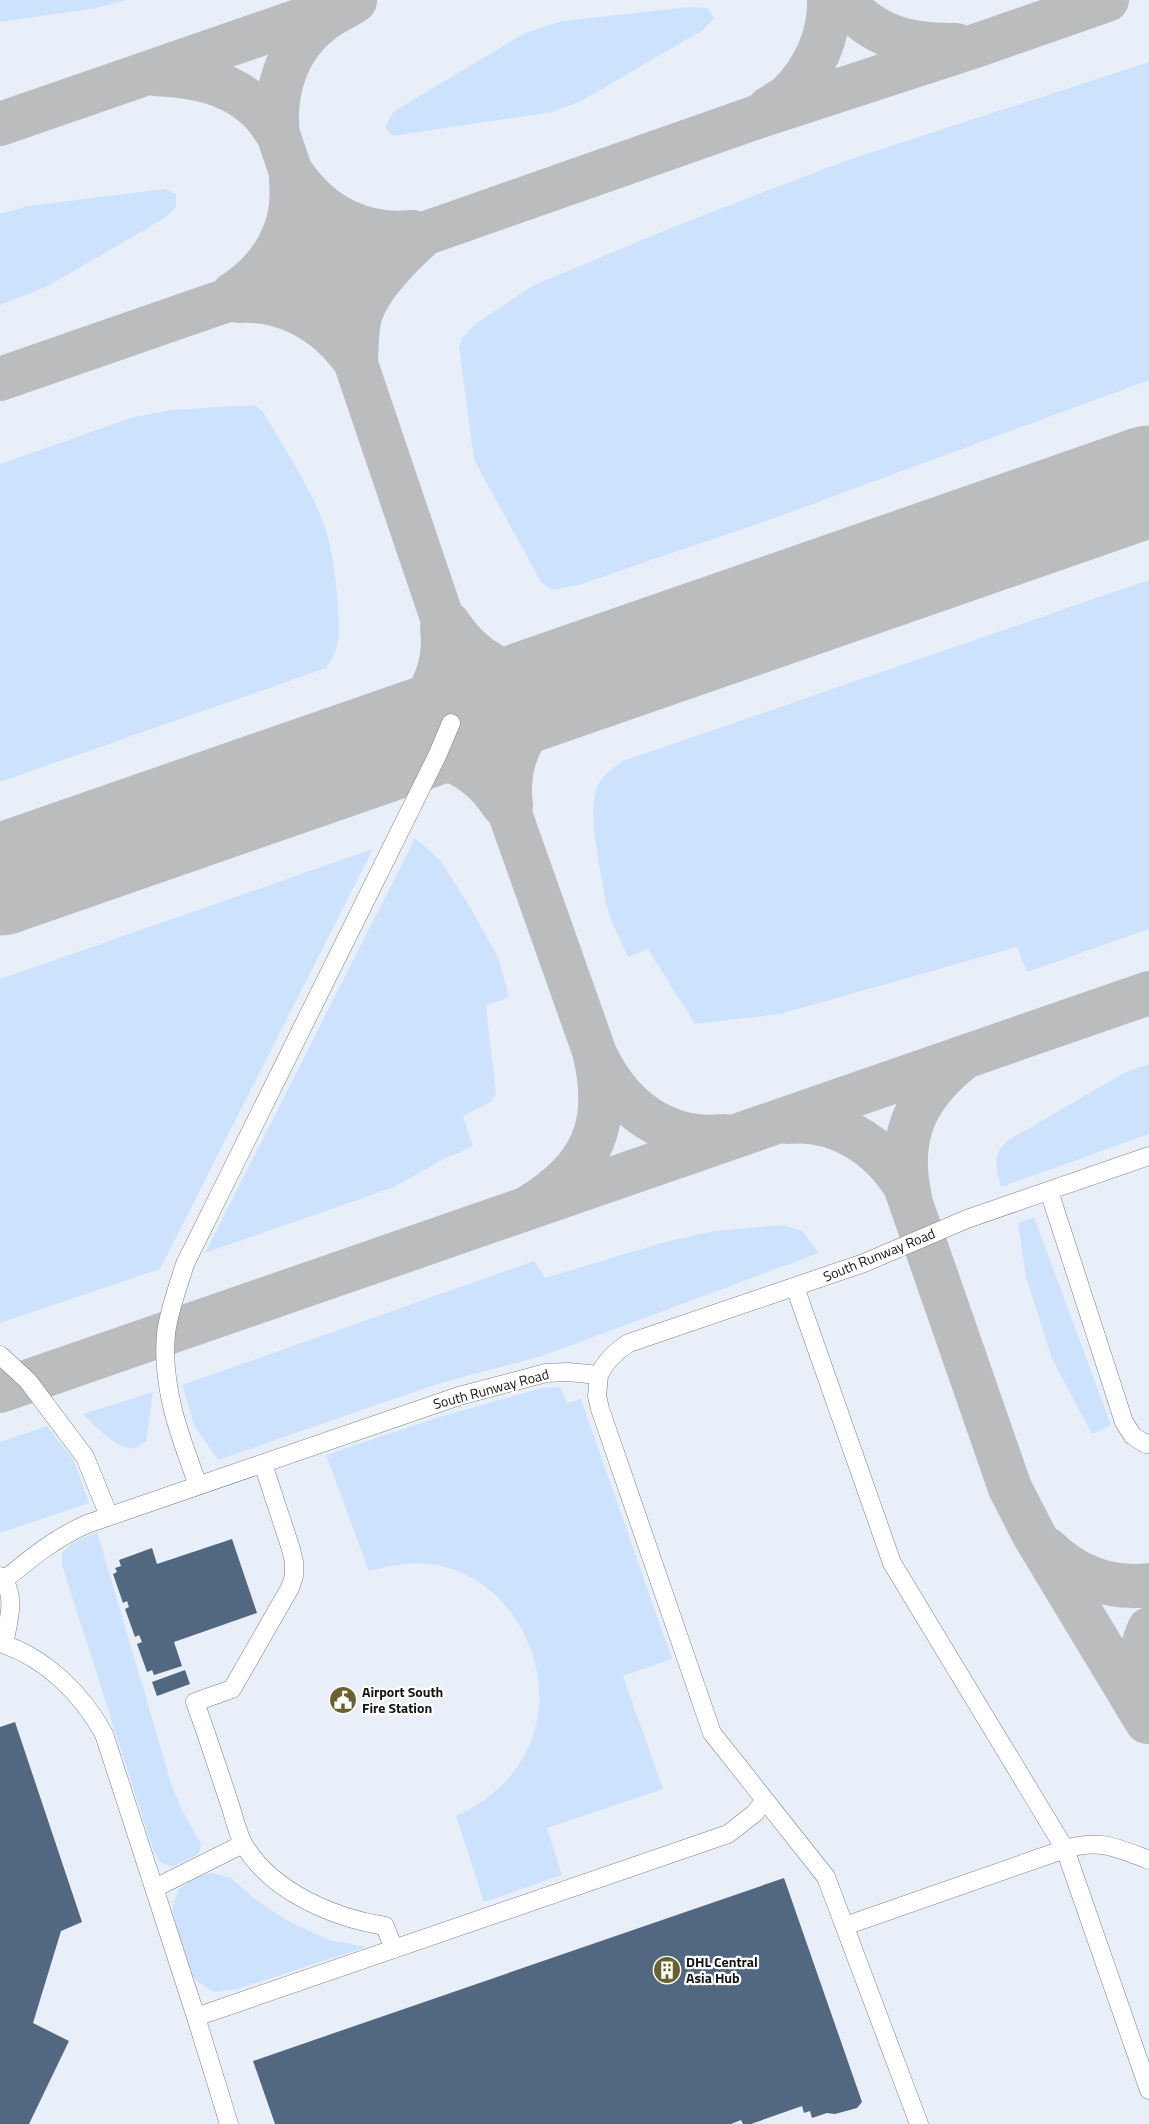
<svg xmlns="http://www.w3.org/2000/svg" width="1149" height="2124" font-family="'Titillium Web',sans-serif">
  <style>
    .built { fill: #e8eff8 }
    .green { fill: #cde3fd }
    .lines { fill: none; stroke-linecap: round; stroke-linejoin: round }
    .taxiway { stroke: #babcbe; stroke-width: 44 }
    .runway { stroke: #babcbe; stroke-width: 111 }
    .building { fill: #526880 }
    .minor-casing { stroke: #7e8082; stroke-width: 19 }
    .minor { stroke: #fff; stroke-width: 18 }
    .labels { text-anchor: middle; stroke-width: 4.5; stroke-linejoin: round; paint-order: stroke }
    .street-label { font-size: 14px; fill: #141515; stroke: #fff }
    .poi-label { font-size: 14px; font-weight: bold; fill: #141515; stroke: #fff; text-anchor: start }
  </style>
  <rect width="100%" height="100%" fill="#f9fbfe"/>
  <path class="built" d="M0,0H1149V2124H0Z"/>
  <path class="green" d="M0,0H126L96,8L0,22Z
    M689,7L708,8L714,18L703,30L583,100L552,112L393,136L385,127L393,112L525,33L562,21Z
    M1149,62V380L769,520L578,585L552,590L541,582L474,460L459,347L462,338L475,324L532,286L678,225L845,161Z
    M165,189L176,194V207L165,218L48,286L0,305V214L28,206Z
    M255,405L263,412C285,449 312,489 326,530C333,554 336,581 338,606C339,630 342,648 326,668L0,782V464L134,417L172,410Z
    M1149,580V929L1027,972L1017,947L780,1014L695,1024L648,949L628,957L611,920L606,904C602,877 585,808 598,785C604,774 613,768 623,761Z
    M415,838L440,860L467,902L498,957L509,997L486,1006L496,1093L491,1102L463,1116L473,1146L438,1162L394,1187L205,1253Z
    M373,849L160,1269L0,1323V979Z
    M1149,1064V1134L1001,1187C996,1166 991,1158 1007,1141L1126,1072Z
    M1034,1217L1111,1425L1092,1434L1052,1359L1026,1277L1018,1223Z
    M783,1225L802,1231L819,1253L542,1356L437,1384L218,1460L195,1427L182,1385L534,1261L545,1278L661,1243L714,1231Z
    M560,1387L567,1403L581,1399L672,1659L623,1676L663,1789L547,1828L562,1875L484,1902L456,1816C487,1802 512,1781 527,1750C562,1681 519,1585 444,1567C419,1560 393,1565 369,1571L326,1455L436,1418L542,1388Z
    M153,1392L146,1441C140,1445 134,1450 128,1448C111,1444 95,1425 83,1414Z
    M47,1426L74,1461L89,1503L0,1533V1442Z
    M97,1532L173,1789L183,1812L201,1844L199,1853L192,1858L171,1867L159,1861L153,1850L62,1565V1553L72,1543Z
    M211,1873L231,1878L255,1899L288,1921L329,1940L366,1947L237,1989L214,1992L199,1983L188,1970L172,1910L178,1890L194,1878Z"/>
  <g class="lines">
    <path class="taxiway" d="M842,0C874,37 908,46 956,45
      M355,1C345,8 332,13 322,21C287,47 273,92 278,134L475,715L594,1051C612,1124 593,1168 529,1207
      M155,74C192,76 228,81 256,107C265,114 271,125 278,134
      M768,109C774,105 782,101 788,96C814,71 830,36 829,0
      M0,124L327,11
      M295,177C323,217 365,237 413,232
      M233,294C272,269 296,228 291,181
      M238,301C283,298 324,320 351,356
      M356,360C357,345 356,327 361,313C371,285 400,256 421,237
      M0,379L219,303L324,269L754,118L978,45L1107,0
      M449,624C471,659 506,678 547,680C554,681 563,682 570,681C579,679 588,675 596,673
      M362,754C411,736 449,681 442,628
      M354,757C414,748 467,748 503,805
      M511,805C503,743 542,705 591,676
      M596,1056C621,1108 665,1142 724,1136
      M787,1122C836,1117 880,1145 905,1186L1010,1488L1034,1535L1147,1722
      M910,1198C897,1138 914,1098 961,1060
      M0,1391L1149,993
      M1047,1549C1074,1576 1110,1590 1149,1585
      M1143,1711C1135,1685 1138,1654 1149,1629"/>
    <path class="runway" d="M0,880L1149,481"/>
  </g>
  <path class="building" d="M232,1539L257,1613L174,1642L182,1666L154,1675L152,1670L147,1672L137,1644L142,1642L139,1635L135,1637L125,1609L129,1607L127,1601L123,1603L113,1574L117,1572L115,1568L121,1566L119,1560L152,1548L157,1564Z
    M185,1670L190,1684L157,1696L152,1682Z
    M15,1722L82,1922L61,1931L33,2023L69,2041L29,2124H0V1727Z
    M784,1878L862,2102L857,2108L835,2114L827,2113L812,2118L810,2111L804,2113L802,2106L751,2124H743L741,2120L731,2124H275L253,2061Z"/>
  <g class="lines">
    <g class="minor-casing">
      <path id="minor" d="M1049,1191L1124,1422L1133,1436L1146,1444L1149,1443
        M795,1287L892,1563L1065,1849L1149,2090
        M0,1355L28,1381L85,1457L109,1516
        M599,1375L597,1396L600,1409L712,1733L826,1877L919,2124
        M263,1464L291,1549L294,1562V1576L290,1588L232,1689L195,1702C207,1735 218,1769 229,1802C234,1816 237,1833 244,1845C272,1892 334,1918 385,1926L394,1949
        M198,1485C180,1437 161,1387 166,1334C168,1313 179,1284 185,1264L437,756L451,723
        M0,1576C18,1595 8,1621 4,1644
        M4,1580C31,1558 55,1538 87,1524L459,1396L546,1373L568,1372L599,1375C606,1360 616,1351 629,1343L864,1263L967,1219L1149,1156
        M0,1643C45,1657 82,1694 104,1734L196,2017L229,2124
        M155,1888L243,1844
        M845,1926L1065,1849C1101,1839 1115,1847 1149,1860
        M196,2017L728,1834L755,1813L765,1800"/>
    </g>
    <use href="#minor" class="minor"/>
  </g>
  <defs>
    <g id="civic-disc" transform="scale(1.4375)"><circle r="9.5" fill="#69622e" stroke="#fff"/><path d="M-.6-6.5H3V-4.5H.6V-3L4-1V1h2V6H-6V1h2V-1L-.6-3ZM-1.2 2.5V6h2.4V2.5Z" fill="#fff"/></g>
    <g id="building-disc" transform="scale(1.4375)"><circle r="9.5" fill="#69622e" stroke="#fff"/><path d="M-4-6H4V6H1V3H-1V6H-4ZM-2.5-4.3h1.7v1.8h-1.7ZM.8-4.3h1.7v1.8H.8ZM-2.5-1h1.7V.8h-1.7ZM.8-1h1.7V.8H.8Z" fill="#fff"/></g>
  </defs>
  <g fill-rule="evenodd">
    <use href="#civic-disc" x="343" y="1700"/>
    <use href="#building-disc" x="667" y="1970"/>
  </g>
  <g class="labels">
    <g class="street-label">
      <text transform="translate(879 1255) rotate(-22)" y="5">South Runway Road</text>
      <text transform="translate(491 1389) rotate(-15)" y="5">South Runway Road</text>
    </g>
    <g class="poi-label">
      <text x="362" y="1697">Airport South<tspan x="362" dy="16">Fire Station</tspan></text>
      <text x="686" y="1967">DHL Central<tspan x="686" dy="16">Asia Hub</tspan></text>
    </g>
  </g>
</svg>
